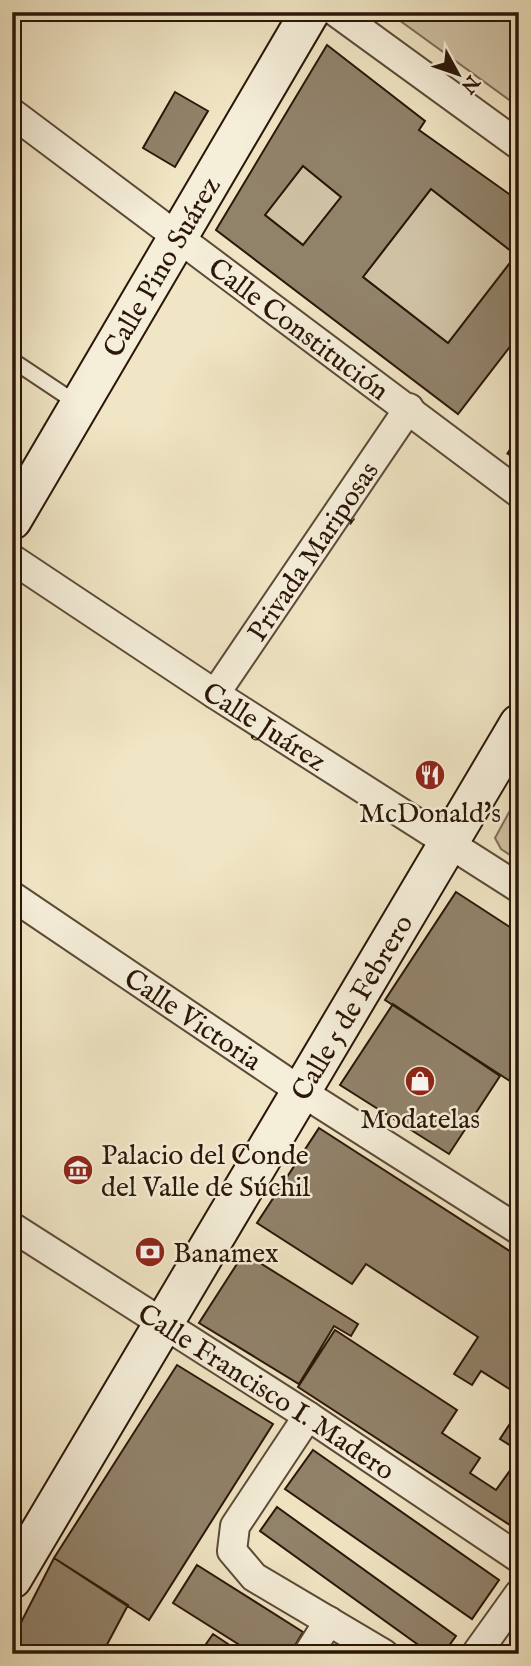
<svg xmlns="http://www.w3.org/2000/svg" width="531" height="1666" font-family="'IM FELL English',serif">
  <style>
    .green { fill: #cfc2a4; stroke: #7d6c56; stroke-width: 2 }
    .building { fill: #91826a; stroke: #2b1608; stroke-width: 2; fill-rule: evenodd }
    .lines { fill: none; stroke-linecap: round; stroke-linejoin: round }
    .lane-casing { stroke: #5c4a37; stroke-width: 18 }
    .street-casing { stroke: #5c4a37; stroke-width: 32 }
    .secondary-casing { stroke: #2b1608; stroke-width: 42 }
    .path { stroke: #2b1608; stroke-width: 4.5; stroke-dasharray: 5 3.5; stroke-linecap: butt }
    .lane { stroke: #f5eed9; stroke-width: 14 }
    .street { stroke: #f5eed9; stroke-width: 28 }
    .secondary { stroke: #f5eed9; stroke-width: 38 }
    .labels { text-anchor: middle; stroke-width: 5; stroke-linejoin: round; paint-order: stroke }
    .street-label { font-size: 28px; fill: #2b1608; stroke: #f5eed9 }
    .poi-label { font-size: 28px; fill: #2b1608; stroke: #f5eed9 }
  </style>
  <rect width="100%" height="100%" fill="#f0e5c4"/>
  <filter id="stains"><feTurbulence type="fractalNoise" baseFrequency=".00286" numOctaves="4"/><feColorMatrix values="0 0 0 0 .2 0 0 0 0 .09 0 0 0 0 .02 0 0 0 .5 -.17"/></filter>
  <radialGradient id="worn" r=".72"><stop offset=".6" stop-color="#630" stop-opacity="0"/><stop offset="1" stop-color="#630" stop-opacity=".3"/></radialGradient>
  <path class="green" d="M388,12H519V107Z
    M303,166L341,197L303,245L265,215Z
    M431,189L516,255L448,343L363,277Z
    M519,794V861L501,849L495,838Z"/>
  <path class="building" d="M327,45L425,121L419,130L519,201V335L458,414L216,230ZM303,166L341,197L303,245L265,215ZM431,189L516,255L448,343L363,277Z
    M175,92L208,111L175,167L143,148Z
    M456,892L519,933V1087L385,1000Z
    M393,1004L500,1076L449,1154L340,1085Z
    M319,1128L519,1257V1395L481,1371L472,1385L454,1374L478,1337L366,1264L352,1284L257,1223Z
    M244,1253L358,1324L351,1336L334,1326L299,1384L199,1323Z
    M335,1330L457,1410L442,1433L480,1458L470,1473L496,1490L519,1458V1531L298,1387Z
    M177,1365L273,1424L149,1620L54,1558Z
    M513,1419L519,1422V1451L500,1439Z
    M313,1450L499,1580L472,1619L285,1489Z
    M277,1507L456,1636L443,1654H431L260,1531Z
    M54,1558L128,1605L102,1654H12V1640Z
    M197,1565L303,1632L290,1654H254L173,1603Z
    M213,1634L243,1654H199Z"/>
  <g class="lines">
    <g class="lane-casing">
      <path id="lane" d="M12,360L78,404"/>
    </g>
    <g class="street-casing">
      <g id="street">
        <path d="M336,12L519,145"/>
        <path id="s1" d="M12,113L519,493"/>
        <path id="s2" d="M12,559L215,694L519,888"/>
        <path id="s3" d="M215,694L409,408"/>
        <path id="s4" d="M12,896L302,1092L519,1230"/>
        <path id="s5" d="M12,1227L308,1416L519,1558"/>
        <path d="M308,1416L235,1526L232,1551L254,1577L384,1654"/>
        <path d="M308,1654L329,1621"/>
        <path d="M476,1654L519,1594"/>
      </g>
    </g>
    <g class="secondary-casing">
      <g id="secondary">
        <path id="s6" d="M12,520L310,12"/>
        <path id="s7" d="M12,1579L519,724"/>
      </g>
    </g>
    <path class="path" d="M508,455L519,438"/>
    <use href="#lane" class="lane"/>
    <use href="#street" class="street"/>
    <use href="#secondary" class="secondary"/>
  </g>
  <defs>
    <g id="restaurant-disc" transform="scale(1.575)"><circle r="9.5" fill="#8f2418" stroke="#f5eed9"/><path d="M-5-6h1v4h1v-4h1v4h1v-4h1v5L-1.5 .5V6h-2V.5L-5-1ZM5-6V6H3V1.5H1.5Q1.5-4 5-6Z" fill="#fff"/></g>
    <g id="shop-disc" transform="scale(1.575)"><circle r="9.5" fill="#8f2418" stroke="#f5eed9"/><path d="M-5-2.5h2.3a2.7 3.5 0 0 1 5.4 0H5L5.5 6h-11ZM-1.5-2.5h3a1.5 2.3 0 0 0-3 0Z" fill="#fff"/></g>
    <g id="museum-disc" transform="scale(1.575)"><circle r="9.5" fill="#8f2418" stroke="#f5eed9"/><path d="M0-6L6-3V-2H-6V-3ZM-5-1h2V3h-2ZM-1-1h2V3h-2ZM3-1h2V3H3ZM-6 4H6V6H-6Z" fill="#fff"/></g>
    <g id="bank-disc" transform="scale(1.575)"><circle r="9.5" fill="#8f2418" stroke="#f5eed9"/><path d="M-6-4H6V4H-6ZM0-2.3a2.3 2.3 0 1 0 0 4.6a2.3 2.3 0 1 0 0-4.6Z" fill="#fff"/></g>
  </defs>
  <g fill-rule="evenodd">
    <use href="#restaurant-disc" x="430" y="775"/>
    <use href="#shop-disc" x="420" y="1081"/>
    <use href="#museum-disc" x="78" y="1170"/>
    <use href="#bank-disc" x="150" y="1252"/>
  </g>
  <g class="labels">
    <g class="street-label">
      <text dy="10" stroke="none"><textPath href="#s6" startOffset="294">Calle Pino Suárez</textPath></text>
      <text dy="10" stroke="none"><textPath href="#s1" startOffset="359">Calle Constitución</textPath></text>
      <text dy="10" stroke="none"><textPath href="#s3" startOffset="173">Privada Mariposas</textPath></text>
      <text dy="10" stroke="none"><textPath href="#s2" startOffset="303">Calle Juárez</textPath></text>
      <text dy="10" stroke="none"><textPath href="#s7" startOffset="665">Calle 5 de Febrero</textPath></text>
      <text dy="10" stroke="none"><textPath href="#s4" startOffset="219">Calle Victoria</textPath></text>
      <text dy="10" stroke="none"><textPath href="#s5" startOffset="303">Calle Francisco I. Madero</textPath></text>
    </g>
    <g class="poi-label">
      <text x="430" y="822">McDonald's</text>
      <text x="420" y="1128">Modatelas</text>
      <text x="101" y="1164" text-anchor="start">Palacio del Conde<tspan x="101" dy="32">del Valle de Súchil</tspan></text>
      <text x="173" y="1262" text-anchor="start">Banamex</text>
    </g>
  </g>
  <rect width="531" height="1666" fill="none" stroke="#f0e5c4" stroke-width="42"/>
  <rect x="14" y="14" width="503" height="1638" fill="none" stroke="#2b1608" stroke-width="3.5"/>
  <rect x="21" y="21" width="489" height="1624" fill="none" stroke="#2b1608" stroke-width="2"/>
  <g transform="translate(458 74) rotate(130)" stroke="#f5eed9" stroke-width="5" paint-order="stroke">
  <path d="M0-5L12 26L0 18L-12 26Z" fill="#2b1608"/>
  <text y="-10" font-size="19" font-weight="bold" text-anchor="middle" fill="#2b1608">N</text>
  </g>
  <rect width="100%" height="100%" filter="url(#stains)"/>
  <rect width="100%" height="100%" fill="url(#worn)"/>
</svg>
